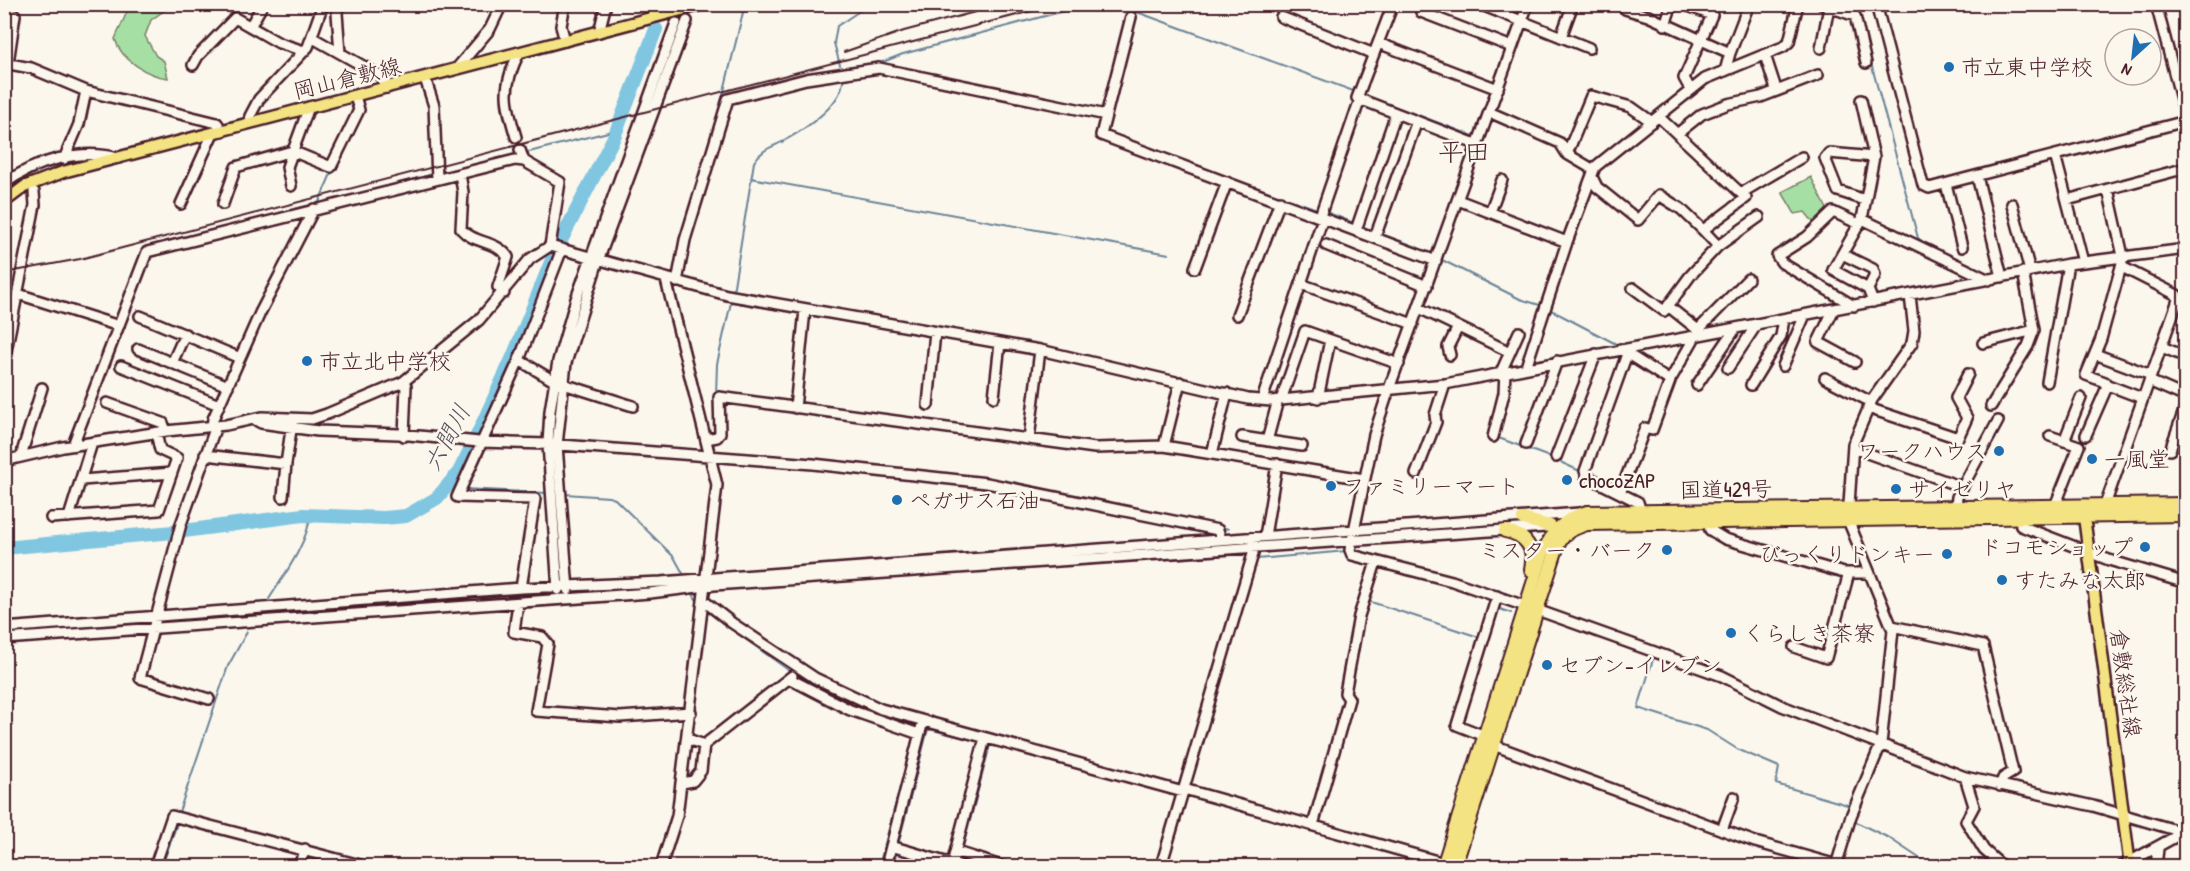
<svg xmlns="http://www.w3.org/2000/svg" width="2190" height="871" font-family="'Patrick Hand','Klee One',sans-serif">
  <style>
    .green { fill: #a6dfa4; stroke: #787f68; stroke-width: 1.5 }
    .lines { fill: none; stroke-linecap: round; stroke-linejoin: round }
    .stream { stroke: #6a8398; stroke-width: 2 }
    .river { stroke: #80c6e1; stroke-width: 14 }
    .minor-casing { stroke: #4a1f2b; stroke-width: 14 }
    .major-casing { stroke: #4a1f2b; stroke-width: 15 }
    .highway-casing { stroke: #4a1f2b; stroke-width: 16 }
    .minor { stroke: #fbf7ec; stroke-width: 9 }
    .major { stroke: #f4e382; stroke-width: 10 }
    .highway { stroke: #f4e382; stroke-width: 12 }
    .rail { stroke: #4a1f2b; stroke-width: 2 }
    .poi-dot { fill: #1f6fb2; stroke: #fbf7ec; stroke-width: 2 }
    .labels { text-anchor: middle; stroke-width: 5; stroke-linejoin: round; paint-order: stroke }
    .poi-label { font-size: 22px; fill: #4a1f2b; stroke: #fbf7ec; text-anchor: start }
    .street-label { font-size: 22px; fill: #4a1f2b; stroke: #fbf7ec }
    .water-label { font-size: 24px; font-style: italic; fill: #5a5162; stroke: #fbf7ec }
    .quarter-label { font-size: 26px; fill: #4a1f2b; stroke: #fbf7ec }
  </style>
  <rect width="100%" height="100%" fill="#fbf7ec"/>
  <filter id="ink" filterUnits="userSpaceOnUse"><feTurbulence type="fractalNoise" baseFrequency=".0167" numOctaves="2"/><feDisplacementMap in="SourceGraphic" scale="12" xChannelSelector="R" yChannelSelector="G"/><feConvolveMatrix kernelMatrix="1 2 1 2 8 2 1 2 1" color-interpolation-filters="sRGB"/></filter>
  <g filter="url(#ink)">
    <path class="green" d="M130,5H172L151,20L145,36L156,56L164,61L168,78C148,76 121,60 115,39Z
      M1811,177L1828,211L1814,223L1805,212L1795,214L1782,192Z"/>
    <g class="lines">
      <path class="stream" d="M1115,4L1356,92
        M1855,4L1857,13
        M1867,48L1918,238L1928,246
        M880,63L945,77
        M880,63L903,54L1090,4
        M840,65L834,43L837,26L870,4
        M1362,94L1476,137
        M1098,130L1101,118
        M525,153L616,130
        M1193,165L1320,210
        M440,173L519,154
        M751,178L1169,254
        M319,202L333,169
        M1326,212L1354,223
        M689,213L723,95L745,4
        M281,214L434,174
        M1359,225L1374,231
        M1379,233L1417,247
        M2087,257L2120,253
        M1442,260L1520,299L1543,306
        M673,277L676,262
        M673,283L710,435
        M4,291L13,295
        M733,292L754,162C763,147 775,147 789,138C808,127 845,102 843,77
        M1917,298L1943,293
        M732,302L797,313
        M1549,309L1618,345
        M807,315L926,335
        M941,337L993,346
        M1004,348L1029,353
        M243,362L278,288
        M1510,376L1536,371
        M1400,393L1418,391
        M716,395L717,364L732,298
        M1282,404L1336,399
        M309,425L361,428
        M1496,437L1552,458
        M77,439L149,429
        M712,440L716,455
        M68,441L114,327
        M25,451L72,440
        M4,456L19,453
        M797,458L821,461
        M1558,461L1582,472
        M448,488H457
        M463,489L547,493
        M565,494L609,497L615,499L674,557L685,577
        M1219,526L1228,529
        M1353,551L1429,570
        M1257,559L1347,551
        M691,591L699,604
        M269,599C283,577 309,541 310,515
        M1368,601L1482,638
        M1497,608L1511,613
        M705,610L805,682
        M1652,655L1654,656L1638,708L1707,730L1737,749L1779,767L1776,784L1851,806
        M839,700L862,709
        M870,712L919,727
        M925,728L980,742
        M178,815L228,666L247,632
        M1854,821L1889,838L1931,866
        M898,845L928,729
        M962,851L990,745L986,744
        M305,856L344,866
        M961,857L960,861L979,866
        M162,866L178,821
        M879,866L913,739
        M893,866L897,851"/>
      <path class="river" d="M4,548L184,531L303,515L384,518L406,516L437,498L459,472L476,438L513,357L555,252L614,137L656,29"/>
      <g class="minor-casing">
        <path id="minor" d="M339,4L337,13L340,53
          M565,4L561,26L565,41
          M653,4L654,16
          M1393,4L1357,98L1478,145
          M1479,4L1589,48
          M1683,4L1712,15L1684,78L1690,89
          M1821,4L1855,16L1866,63
          M1876,4L1923,185L1929,188L2186,121
          M2156,4L2186,118
          M1625,9L1648,16L1730,53L1725,71
          M4,12L15,15L8,63
          M1421,12L1512,47
          M1131,17L1101,135L1436,261
          M1281,17L1374,54
          M251,25L263,4
          M1665,25L1672,4
          M599,32L606,4
          M1561,37L1573,4
          M313,38L381,76L387,88
          M1378,43L1498,89
          M1821,48L1829,7
          M1730,53L1749,4
          M1765,55L1776,89
          M4,63L31,68L86,91L217,123L222,131
          M193,65L198,56L235,18L279,43L304,51
          M457,68L490,29L502,4
          M425,78L434,106L437,179
          M1861,100L1874,157L1862,219L1833,270L1868,289L1873,302
          M1489,112L1560,143L1567,154L1594,170
          M1659,117L1746,198L1703,230L1718,246L1690,276L1668,306L1703,334
          M252,122L250,116L259,99L308,47L323,4
          M1677,134L1702,114L1728,104L1761,97L1818,75
          M516,137C505,101 502,87 519,53
          M520,150L524,161L560,182L550,246
          M1567,154L1591,96L1631,107L1652,122
          M2055,155L2083,262
          M64,159L79,124L86,91
          M460,174L463,192L461,229C474,244 496,240 508,257L498,287L504,293
          M1977,176L2002,277
          M1592,177L1597,187L1638,220L1659,195L1681,209L1703,230
          M4,184C35,161 80,148 118,158
          M1946,184L1962,247
          M291,186L287,167L309,107
          M2108,189L2123,256
          M1741,193L1802,157
          M1458,200L1567,242
          M1865,200L1838,191L1825,158L1829,153L1874,157
          M2067,200L2186,168
          M181,204L213,133
          M223,204L236,167L292,151L331,167L359,110L355,96
          M2012,204L2030,271
          M1490,212L1502,180
          M1320,216L1360,99
          M1862,219L1989,280
          M1356,230L1396,113
          M1375,237L1417,121
          M1326,245L1427,286
          M1718,246L1759,217
          M1842,254L1873,269L1875,275L1868,289
          M1195,268L1227,182
          M677,282L685,240L728,99L806,79L879,68L1106,115
          M1301,284L1413,324
          M1633,288L1664,311L1668,306
          M18,294L119,326
          M1854,306L1782,263L1777,256L1807,237L1833,212L1859,224
          M1419,308L1510,352
          M1834,309L1818,342L1855,362
          M1237,315L1280,201
          M140,316L240,358
          M1698,330L1748,279
          M1983,343L2034,330
          M2162,347L2186,357
          M138,349L228,386
          M1620,349L1670,381L1652,430L1645,428L1620,493L1638,502L1641,512
          M2095,354L2151,375
          M1450,355L1448,347L1458,327
          M519,360L554,381L633,406
          M4,361L35,205L34,192
          M172,363L185,334
          M121,366L219,405
          M1783,366L1805,315
          M1526,367L1567,242L1595,167L1705,79L1783,47L1789,42L1798,4
          M1728,368L1757,324
          M1501,372L1519,332
          M1672,377L1696,335
          M1825,378L1871,402
          M2149,381L2186,397
          M403,382L406,386L404,436
          M2047,382L2068,264
          M2105,384L2142,398
          M1697,385L1736,328
          M1751,385L1781,336L1784,319
          M994,397L1000,343
          M1318,398L1330,340
          M1262,400L1323,218
          M1281,400L1305,331L1399,364
          M107,403L163,423L166,431
          M928,405L935,332
          M1991,406L2028,346L2034,330L2023,272
          M795,408L805,310
          M1868,408L1958,438L1967,418L1956,398L1968,374
          M254,419L261,423L318,431L399,434L479,442L548,444L813,464L987,483L1218,530L1221,539
          M212,427L213,419L260,313L314,209
          M2086,435L2107,387L2105,382L2086,375L2101,339L2122,263
          M2050,436L2079,446L2055,506
          M1242,437L1302,446
          M1493,437L1504,393L1505,371
          M706,439L717,437L720,433L719,397L1095,448L1164,446L1364,479
          M1029,439L1040,350
          M1267,441L1278,400
          M2064,441L2081,398
          M1526,444L1557,361
          M73,445L147,252L515,160L524,161
          M1164,446L1180,382
          M1853,448L1962,487
          M2170,450L2186,405
          M1212,454L1227,393
          M205,455L286,464L292,423
          M23,456V449L42,388
          M1556,457L1596,354
          M4,461L63,447L166,431L226,425L262,417L312,419L327,414L403,382L479,320L530,259L550,246L727,295L1040,350L1248,399L1271,401L1445,384L2068,264L2186,249
          M1585,471L1627,354
          M1416,474L1436,422L1435,415L1445,384
          M1586,476L1620,493
          M82,480L172,473
          M283,497L286,464
          M2105,505L2178,300L2177,295L2122,267
          M1956,507L1957,497L1998,421
          M2020,514L2021,526L2109,560L2186,583
          M69,517L92,443
          M51,518L159,510L177,458L160,450L156,433
          M1708,522L1710,530L1725,539L1844,573H1869
          M1265,536L1277,464
          M521,588L535,499L457,497L519,360L562,249
          M558,590L548,444L550,411L558,361L576,299L676,23
          M568,590L557,445L566,363L598,261L687,21
          M704,601L732,623L815,678L881,709L1183,792
          M518,603L514,632L542,637L548,644L536,711L620,717L691,712
          M1525,606L1452,581L1352,555L1350,550L1374,435L1390,386L1528,4
          M1537,610L1722,676L1782,706L1965,777L2093,806L2186,833
          M1892,626L1983,646L2013,772L2003,778L2000,786
          M4,628L521,588L661,582L1579,513
          M4,639L650,593L714,585L1546,527
          M1794,647L1826,658L1849,573
          M790,679L850,710L919,734
          M209,699L140,678L181,524L216,426
          M1485,736L1457,725L1497,596
          M1488,743L1755,842L1837,865
          M704,745L792,676
          M1965,777L1974,806L1966,821L1984,850L2002,866
          M682,783L693,781L701,771L704,745L688,739
          M1184,789L1444,863
          M1313,825L1349,699L1345,693L1359,616L1376,562
          M1722,830L1734,797
          M891,846L959,866
          M957,852L1001,866
          M952,864L985,738
          M155,866L172,816L364,866
          M299,866L305,849
          M661,866L677,816L717,485L666,280
          M886,866L923,721
          M1161,866L1253,554V542
          M1836,866L1851,816L1881,744L1893,630L1848,520L1853,444L1872,400L1912,343L1914,331L1910,295
          M2122,866L2186,831
          M2156,866L2158,849"/>
      </g>
      <g class="major-casing">
        <path id="major" d="M4,202L24,187L63,172L704,4
          M2083,509L2130,866"/>
      </g>
      <g class="highway-casing">
        <path id="highway" d="M1523,519L1550,526L1558,537
          M1505,531C1527,535 1535,549 1531,570
          M1443,866L1543,552C1553,531 1564,519 1587,512L2186,504
          M1455,866L1557,548C1563,532 1572,529 1587,524L2186,515"/>
      </g>
      <use href="#minor" class="minor"/>
      <use href="#major" class="major"/>
      <use href="#highway" class="highway"/>
      <path class="rail" d="M844,52L904,31L1005,4
        M4,273L80,259L1059,4"/>
    </g>
  </g>
  <g class="poi-dot">
    <circle cx="1949" cy="67" r="6"/>
    <circle cx="307" cy="361" r="6"/>
    <circle cx="1999" cy="451" r="6"/>
    <circle cx="2092" cy="459" r="6"/>
    <circle cx="1567" cy="480" r="6"/>
    <circle cx="1331" cy="486" r="6"/>
    <circle cx="1896" cy="489" r="6"/>
    <circle cx="897" cy="500" r="6"/>
    <circle cx="2145" cy="547" r="6"/>
    <circle cx="1667" cy="550" r="6"/>
    <circle cx="1947" cy="554" r="6"/>
    <circle cx="2002" cy="580" r="6"/>
    <circle cx="1731" cy="633" r="6"/>
    <circle cx="1547" cy="665" r="6"/>
  </g>
  <g class="labels">
    <g class="poi-label">
      <text x="1961" y="75">市立東中学校</text>
      <text x="319" y="369">市立北中学校</text>
      <text x="1987" y="459" text-anchor="end">ワークハウス</text>
      <text x="2104" y="467">一風堂</text>
      <text x="1579" y="488">chocoZAP</text>
      <text x="1343" y="494">ファミリーマート</text>
      <text x="1908" y="497">サイゼリヤ</text>
      <text x="909" y="508">ペガサス石油</text>
      <text x="2133" y="555" text-anchor="end">ドコモショップ</text>
      <text x="1655" y="558" text-anchor="end">ミスター・バーク</text>
      <text x="1935" y="562" text-anchor="end">びっくりドンキー</text>
      <text x="2014" y="588">すたみな太郎</text>
      <text x="1743" y="641">くらしき茶寮</text>
      <text x="1559" y="673">セブン-イレブン</text>
    </g>
    <g class="street-label">
      <text transform="translate(347 78) rotate(-14)" y="8">岡山倉敷線</text>
      <text transform="translate(1726 489) rotate(-1)" y="8">国道429号</text>
      <text transform="translate(2126 683) rotate(82)" y="8">倉敷総社線</text>
    </g>
    <g class="water-label">
      <text transform="translate(447 438) rotate(-62)" y="8">六間川</text>
    </g>
    <g class="quarter-label">
      <text x="1464" y="161">平田</text>
    </g>
  </g>
  <rect width="2190" height="871" fill="none" stroke="#fbf7ec" stroke-width="24"/>
  <rect x="12" y="12" width="2166" height="847" fill="none" stroke="#4a1f2b" stroke-width="2" filter="url(#ink)"/>
  <g transform="translate(2133 57) rotate(207)"><circle r="28" fill="#fbf7ec" stroke="#b4a19f" stroke-width="1.5"/>
  <path d="M0-4.5L10 22L0 15L-10 22Z" fill="#1f6fb2"/>
  <text y="-9" font-size="16" font-weight="bold" text-anchor="middle" fill="#4a1f2b">N</text>
  </g>
</svg>
